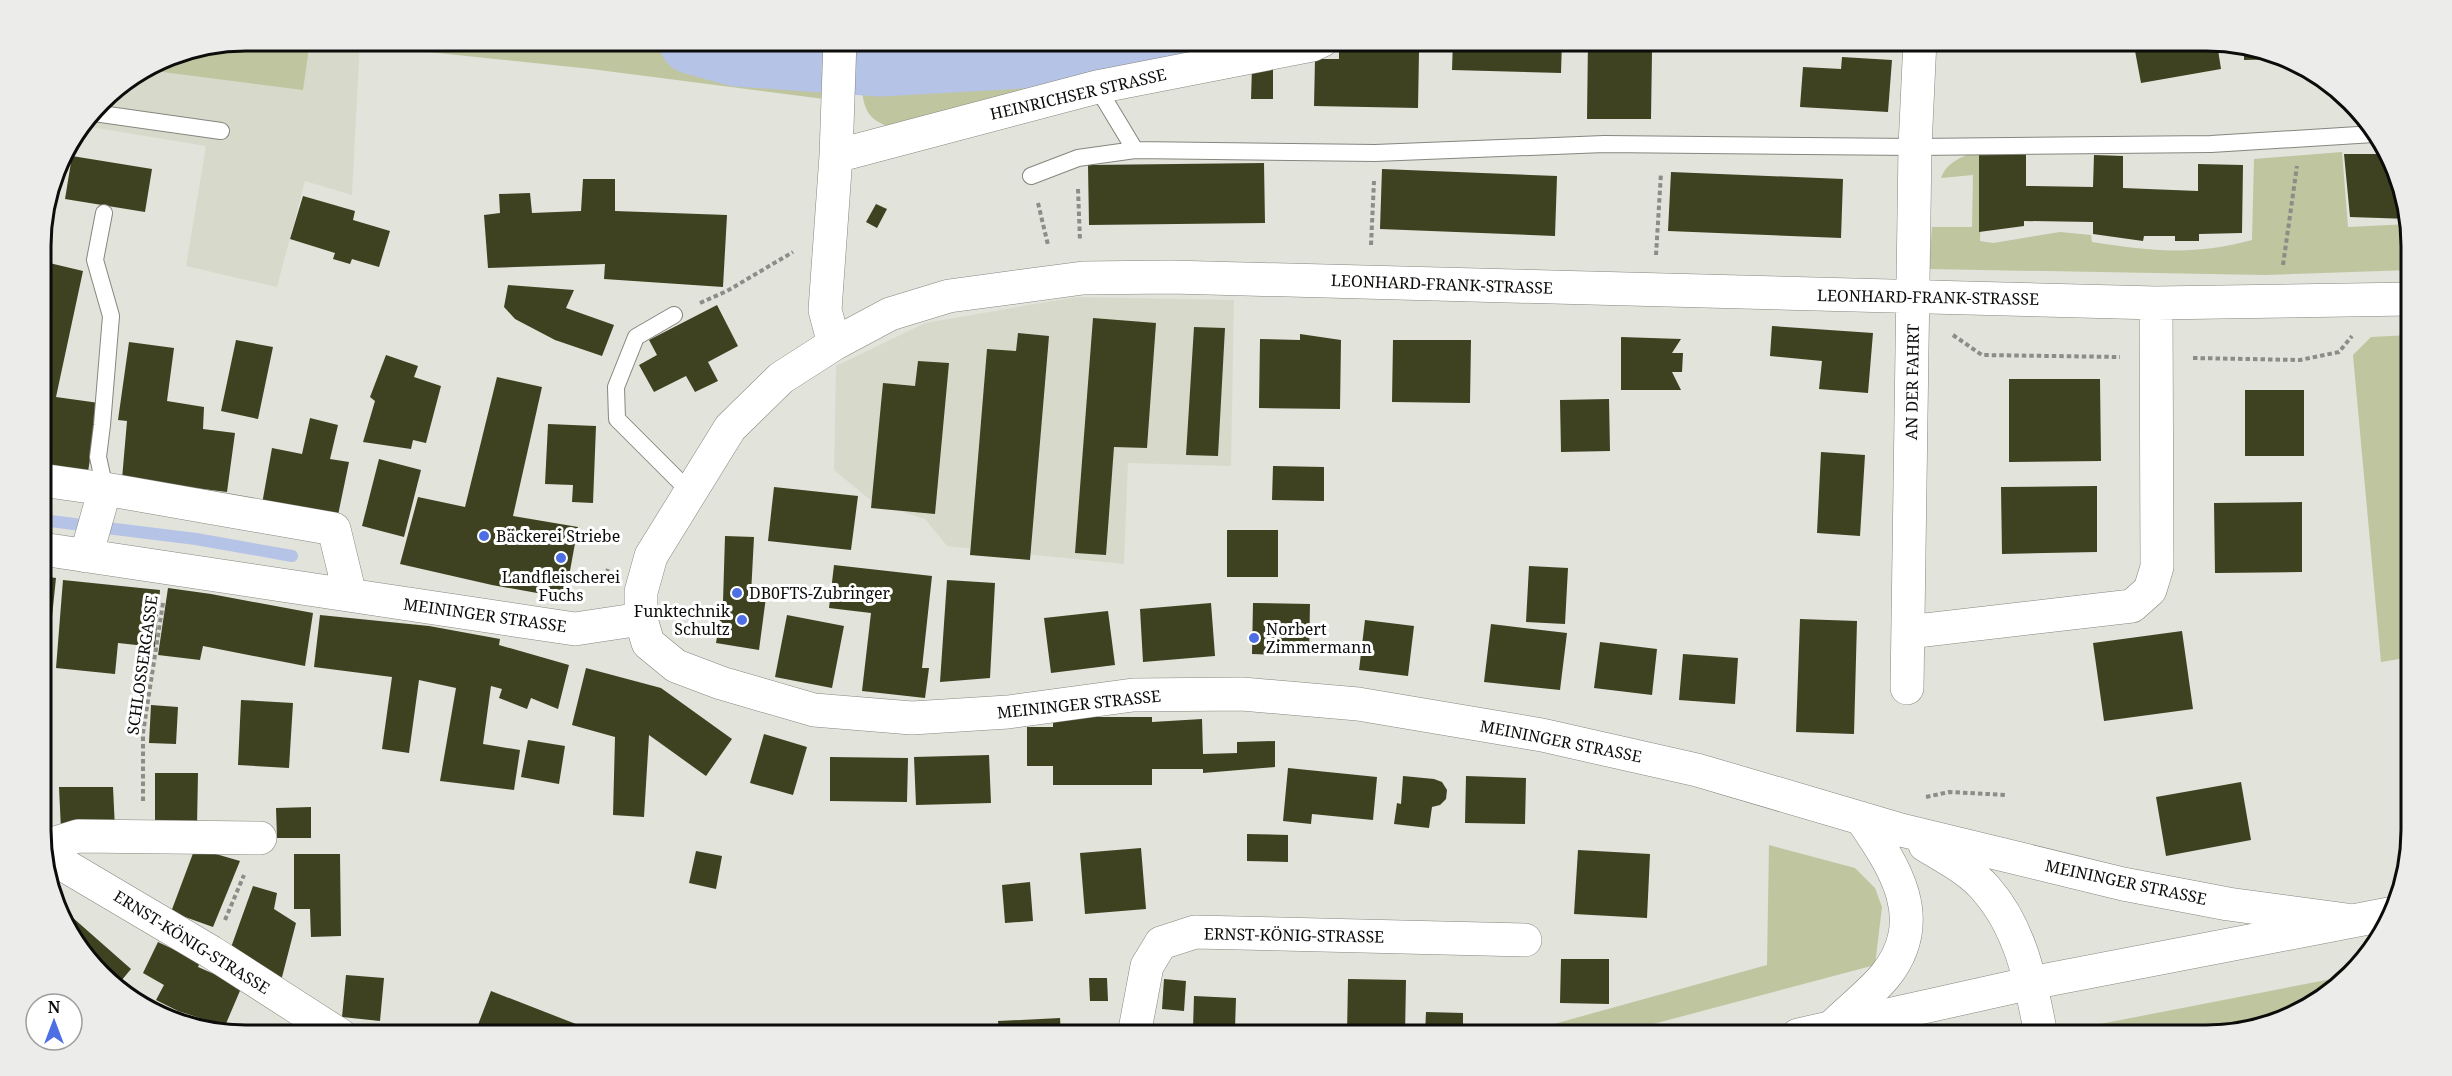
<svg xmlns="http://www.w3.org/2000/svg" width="2452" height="1076" font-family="'Noto Serif',serif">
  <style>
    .built { fill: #d7dacb }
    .green { fill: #bfc59f }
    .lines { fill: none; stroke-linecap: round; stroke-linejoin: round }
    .stream { stroke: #b5c3e7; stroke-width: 12 }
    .river { stroke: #b5c3e7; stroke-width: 69 }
    .building { fill: #3e4221 }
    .lane-casing { stroke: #85867f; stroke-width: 18 }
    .street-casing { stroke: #85867f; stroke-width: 34 }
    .secondary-casing { stroke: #85867f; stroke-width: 34 }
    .path { stroke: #8c8d87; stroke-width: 4; stroke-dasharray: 4.5 3; stroke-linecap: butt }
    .lane { stroke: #fff; stroke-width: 16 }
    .street { stroke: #fff; stroke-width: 33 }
    .secondary { stroke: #fff; stroke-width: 33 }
    .poi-dot { fill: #4d6fe3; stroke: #fff; stroke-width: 2 }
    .labels { text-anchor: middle; stroke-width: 6; stroke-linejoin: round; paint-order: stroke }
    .street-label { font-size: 16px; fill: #0c0d0a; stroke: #fff }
    .poi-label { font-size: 16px; fill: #0c0d0a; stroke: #fff; text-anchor: start }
    .rim { fill: none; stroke: #0c0d0a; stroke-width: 3 }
  </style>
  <rect width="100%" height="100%" fill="#e2e3db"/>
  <path class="built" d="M246,41H360L352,195L305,181L277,287L186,266L206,146L84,126L110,92L168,56Z
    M1076,297L1234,300L1231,466L1128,463L1124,564L947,546L925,519L874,503L834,470L836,366L925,323Z"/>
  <path class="green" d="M246,40L310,41L303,90L155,71L156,63L168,56Z
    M801,40L820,43L824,99L591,69L428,52L412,41Z
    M1059,81L903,130C876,124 864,118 862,89L986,88Z
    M1983,151L1980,241L1993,243L2060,232L2091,235L2092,242C2149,251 2195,256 2252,240L2254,159L2342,152L2348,227L2410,224V270L2265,275L1929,269L1932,227H1972L1973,175L1941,178C1947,161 1966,154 1983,151Z
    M2410,335L2411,657L2381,662L2353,355L2371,337Z
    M1769,845L1855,868L1875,888L1882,907L1875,965L1612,1035H1514L1767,965Z
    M2347,976L2321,1001L2219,1035H2069V1030Z"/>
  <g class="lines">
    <path class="stream" d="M42,520L196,539L292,556"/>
    <path class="river" d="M693,40L737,52L880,62L1126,48L1158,40"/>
  </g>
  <path class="building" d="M1453,40H1562L1561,73L1452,70Z
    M1588,40H1624V52H1652L1651,119H1587Z
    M2133,40H2206L2217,43L2221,69L2141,83Z
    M2244,48L2284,56L2288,59L2244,60Z
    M1339,50L1419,52L1418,108L1314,106L1315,59H1339Z
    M1842,57L1892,60L1888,112L1800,107L1803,67L1841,69Z
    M1252,68H1273V99H1251Z
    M1979,154H2026V186L2093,187L2094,155L2123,156V188L2198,191V164L2243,165L2242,233L2199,234V241H2175V236H2144L2143,241L2093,234V222L2024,221V226L1979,232Z
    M2344,154H2383L2410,219L2350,217Z
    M72,156L152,169L145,212L65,199Z
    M1264,163L1265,223L1089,225L1088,165Z
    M1382,169L1557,176L1555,236L1380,229Z
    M1671,172L1843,179L1841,238L1668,231Z
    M583,179H615V211L727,215L723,287L604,279L605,264L488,268L484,215L500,213L499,194L530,193L532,213L581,211Z
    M303,196L355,211L353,220L390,231L379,267L352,259L350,264L333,259L335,253L290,239Z
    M876,204L887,209L877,228L866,222Z
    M41,261L83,271L56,397L99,403L87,478L41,470Z
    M508,285L574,290L566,308L614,325L602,356L555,340L515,319L504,307Z
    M717,305L738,346L708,362L718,381L695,392L686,376L654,392L639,365L657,355L649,340Z
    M1093,318L1156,323L1147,448L1114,447L1106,555L1075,553Z
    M1772,326L1873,333L1868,393L1819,389L1822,361L1770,356Z
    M1194,327L1225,328L1218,456L1186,455Z
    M1018,333L1049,336L1030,560L970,555L987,349L1016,351Z
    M1300,334L1341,340L1340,409L1259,408L1260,339L1300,340Z
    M1621,337L1681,339L1672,353H1683L1682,372H1672L1681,390H1621Z
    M236,340L273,347L258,419L221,411Z
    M1393,340H1471L1470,403L1392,402Z
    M129,342L174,348L167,401L204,407L203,429L235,433L227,492L122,479L127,421L118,420Z
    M386,355L418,366L414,377L441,386L426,443L413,440L411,449L363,442L375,401L370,397Z
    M918,361L949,363L935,514L871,508L883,383L915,386Z
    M497,377L542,387L513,516L578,527L565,598L492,585L400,564L418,497L465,507Z
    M2009,379H2100L2101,461L2009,462Z
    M2245,390H2304V456H2245Z
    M1609,399L1610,451L1561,452L1560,400Z
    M310,418L338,425L330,459L349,462L337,520L262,504L272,448L302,454Z
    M548,424L596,426L593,503L572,502L573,485L545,484Z
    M1821,452L1865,455L1860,536L1817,533Z
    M379,459L421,470L404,537L362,526Z
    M1273,466L1324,467V501L1272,500Z
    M2097,486V552L2002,554L2001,487Z
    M774,487L858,496L851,550L768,541Z
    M2302,502V572L2215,573L2214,503Z
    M1227,530H1278V577H1227Z
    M725,536L754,537L751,594L766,597L759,650L716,643L723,602Z
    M834,565L932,576L922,668H929L925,698L862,691L871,613L829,608Z
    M1529,566L1568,568L1565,624L1526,622Z
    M42,576L56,578L50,636L42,635Z
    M63,580L160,590L155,647L118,643L115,674L56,668Z
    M947,580L995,583L990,678L940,682Z
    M168,588L211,594L313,613L305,666L203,646L200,660L158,655Z
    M1211,603L1215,656L1143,662L1140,609Z
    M1253,603L1310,604L1309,656L1252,654Z
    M1108,611L1115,665L1051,673L1044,618Z
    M320,615L429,626L500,639L499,645L569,665L558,709L531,698L527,709L499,698L502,689L491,686L483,744L520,750L514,790L440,781L456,688L419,680L409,753L382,749L392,677L314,667Z
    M787,615L844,626L832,688L775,677Z
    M1800,619L1857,621L1854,734L1796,732Z
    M1365,620L1414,626L1408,676L1359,670Z
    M1491,624L1567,633L1560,690L1484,682Z
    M2182,631L2193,709L2104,721L2093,643Z
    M1600,642L1657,649L1652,695L1594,688Z
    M1683,654L1738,658L1735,704L1679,700Z
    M586,668L661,688L732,739L706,776L649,735L644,817L613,815L615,737L572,725Z
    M241,700L293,703L289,768L238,765Z
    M151,705L178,707L176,744L149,743Z
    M1053,717H1152V722L1202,719L1203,754L1237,753V742L1275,741V767L1203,773V769H1152V785H1053V766H1027V727H1053Z
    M764,734L807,747L793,795L750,783Z
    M528,740L565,746L559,784L521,777Z
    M2411,751V802L2410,803L2403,752Z
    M989,755L991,803L916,805L914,757Z
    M830,757L908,758L907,802L830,801Z
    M1288,768L1377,777L1373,820L1312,814L1311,824L1283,821Z
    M155,773H198L197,826L155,825Z
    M1403,776L1434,779L1442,782L1447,790L1446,799L1440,805L1432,807L1429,828L1394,824L1397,803L1401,804Z
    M1466,776L1526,778L1525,824L1465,823Z
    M2241,782L2251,840L2166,856L2156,797Z
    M59,787H113L115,829L61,830Z
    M311,807V838H277L276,808Z
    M1247,834L1288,835V862L1247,861Z
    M195,848L240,861L213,927L171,912Z
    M1141,848L1146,909L1085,914L1080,853Z
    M1578,850L1650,854L1647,918L1574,914Z
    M696,851L722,856L716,889L689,883Z
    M294,854H340L341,936L311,937L310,909H294Z
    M1030,882L1033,921L1005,923L1002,885Z
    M253,886L277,893L274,909L296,923L281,981L229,953Z
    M64,910L131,969L121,981L131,989L129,991L83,955Z
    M158,942L200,962L198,967L242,986L225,1026L178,1011L156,1000L164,985L143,973Z
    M1561,959H1609V1004L1560,1003Z
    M346,975L384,978L380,1021L342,1017Z
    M1089,978H1107L1108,1001H1090Z
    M1164,979L1186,981L1184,1011L1162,1009Z
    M1348,979L1406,980L1405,1035H1347Z
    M491,991L594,1031L592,1035H474Z
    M1194,996L1236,998L1235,1029L1193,1028Z
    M1426,1012L1463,1013V1035H1425Z
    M1060,1018L1061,1035H999L998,1021Z"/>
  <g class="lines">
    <g class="lane-casing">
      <path id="lane" d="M1097,87L1135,150L1375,153L1604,144L1915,147L2211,144L2374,134
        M94,113L221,131
        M1031,176L1078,158L1135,150
        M104,213L95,260L111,316L102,425L98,457L105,489
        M674,315L636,337L616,387L617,419L689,491"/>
    </g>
    <g class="street-casing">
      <path id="street" d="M836,156L840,40
        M834,344L825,310L836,156L1097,87L1312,45L1323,40
        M41,480L105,489L334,529L350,595
        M42,549L575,629L641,619
        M86,556L105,489
        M1908,632L2132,606L2150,590L2157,567L2156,303
        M1907,688L1915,147L1920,40
        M1925,845C1946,858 1970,870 1986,889C2022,930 2031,983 2041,1035
        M42,847L78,836L260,838
        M42,852L211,952L340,1035
        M2347,920L2228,904L2123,884L1901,830L1697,770L1542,735L1358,704L1242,694L1133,695L1008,712L912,718L814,710L721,683L676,666L648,643L641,619V592L651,556L730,428L781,378L834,344L890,314L949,296L1083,278L1171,277L2156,303L2410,299
        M1832,1027C1849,1010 1870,994 1885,976C1930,920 1895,867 1861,818
        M1134,1035L1147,966L1161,943L1195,932L1525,940"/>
    </g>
    <g class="secondary-casing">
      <path id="secondary" d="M1798,1035L2031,983L2394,913"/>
    </g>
    <path class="path" d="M1078,189L1080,241
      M1038,203L1048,245
      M1371,245L1374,181
      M1656,255L1661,173
      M2283,265L2297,166
      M700,303L727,291L793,252
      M1953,335L1982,355L2120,357
      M2193,358L2300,360L2339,352L2352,336
      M602,585L608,569
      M1926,797L1949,792L2007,795
      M143,801V733L163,603
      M225,920L244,875"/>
    <use href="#lane" class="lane"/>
    <use href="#street" class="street"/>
    <use href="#secondary" class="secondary"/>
  </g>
  <g class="poi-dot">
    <circle cx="484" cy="536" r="6"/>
    <circle cx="561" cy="558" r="6"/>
    <circle cx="737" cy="593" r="6"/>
    <circle cx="742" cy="620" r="6"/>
    <circle cx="1254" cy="638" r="6"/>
  </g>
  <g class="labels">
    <g class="street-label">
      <text transform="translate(1078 94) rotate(-13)" y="6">HEINRICHSER STRASSE</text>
      <text transform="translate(1442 284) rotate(2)" y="6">LEONHARD-FRANK-STRASSE</text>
      <text transform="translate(1928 297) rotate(1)" y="6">LEONHARD-FRANK-STRASSE</text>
      <text transform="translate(1912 382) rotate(-89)" y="6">AN DER FAHRT</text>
      <text transform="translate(485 615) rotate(8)" y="6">MEININGER STRASSE</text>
      <text transform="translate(142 665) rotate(-82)" y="6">SCHLOSSERGASSE</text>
      <text transform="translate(1079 704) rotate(-6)" y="6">MEININGER STRASSE</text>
      <text transform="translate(1561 741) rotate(11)" y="6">MEININGER STRASSE</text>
      <text transform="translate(2126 882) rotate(12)" y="6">MEININGER STRASSE</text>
      <text transform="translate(1294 935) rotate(1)" y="6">ERNST-KÖNIG-STRASSE</text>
      <text transform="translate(192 942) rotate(32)" y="6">ERNST-KÖNIG-STRASSE</text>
    </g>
    <g class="poi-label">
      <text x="496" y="542">Bäckerei Striebe</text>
      <text x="561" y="583" text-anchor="middle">Landfleischerei<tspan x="561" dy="18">Fuchs</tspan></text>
      <text x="749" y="599">DB0FTS-Zubringer</text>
      <text x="730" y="617" text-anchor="end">Funktechnik<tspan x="730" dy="18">Schultz</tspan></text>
      <text x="1266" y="635">Norbert<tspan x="1266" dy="18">Zimmermann</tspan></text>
    </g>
  </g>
  <path d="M0 0H2452V1076H0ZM246 51H2206A195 195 0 0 1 2401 246V830A195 195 0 0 1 2206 1025H246A195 195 0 0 1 51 830V246A195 195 0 0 1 246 51Z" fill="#ececeb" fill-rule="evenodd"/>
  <path class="rim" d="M246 51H2206A195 195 0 0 1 2401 246V830A195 195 0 0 1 2206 1025H246A195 195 0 0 1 51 830V246A195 195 0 0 1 246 51Z"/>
  <g transform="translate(54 1022)"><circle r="28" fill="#ffffff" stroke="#9e9e9d" stroke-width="1.5"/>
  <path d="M0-4.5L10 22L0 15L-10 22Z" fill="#4d6fe3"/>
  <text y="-9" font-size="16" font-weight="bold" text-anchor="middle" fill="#0c0d0a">N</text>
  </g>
</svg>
